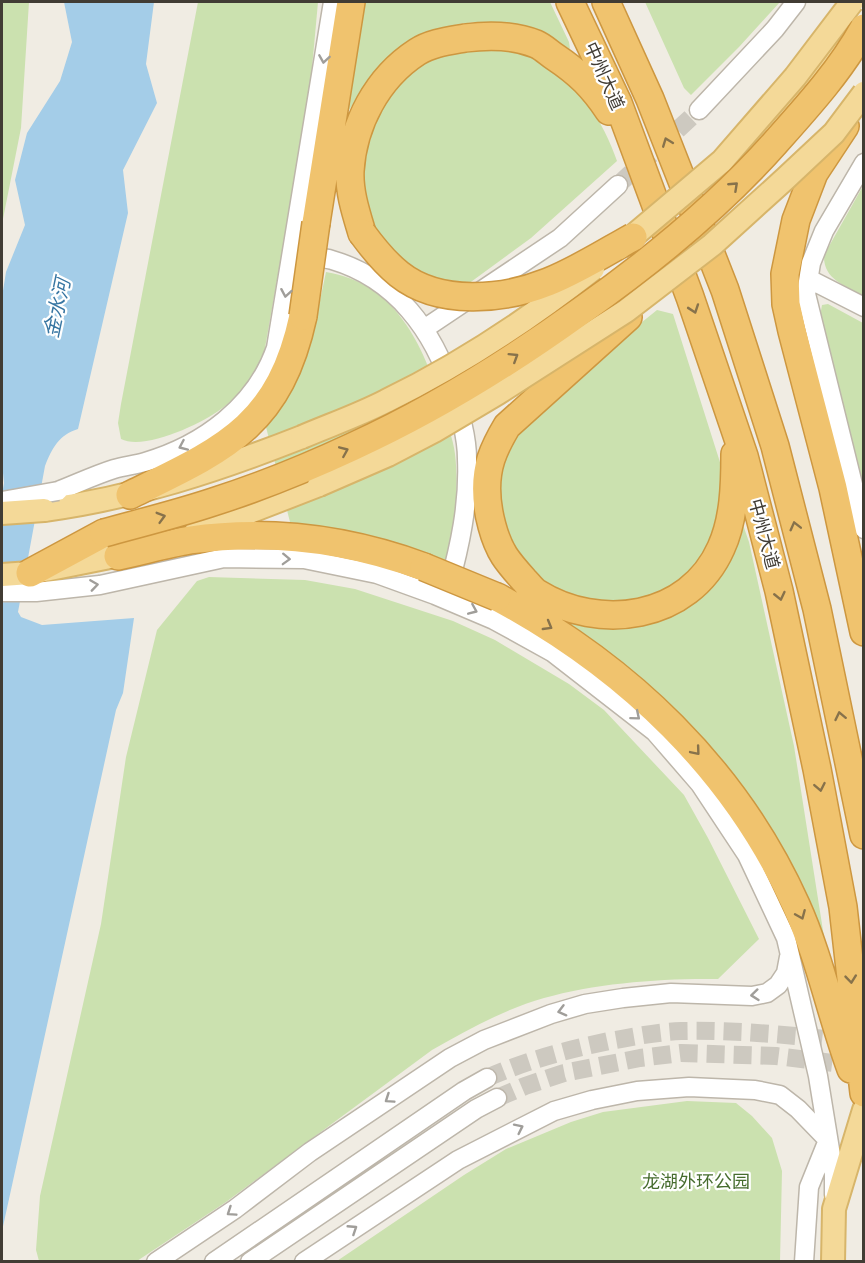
<svg xmlns="http://www.w3.org/2000/svg" width="865" height="1263" font-family="Lato,'Noto Sans SC',sans-serif">
  <style>
    .green { fill: #cbe1af }
    .water { fill: #a4cde8 }
    .lines { fill: none; stroke-linecap: round; stroke-linejoin: round }
    .minor-tunnel { stroke: #cdc9c0; stroke-width: 18; stroke-dasharray: 18 9; stroke-linecap: butt }
    .minor-casing { stroke: #bdb6aa; stroke-width: 21 }
    .major-casing { stroke: #d7b56a; stroke-width: 26 }
    .highway-casing { stroke: #cd9740; stroke-width: 30 }
    .minor { stroke: #fff; stroke-width: 18 }
    .major { stroke: #f4d998; stroke-width: 22 }
    .highway { stroke: #f0c36e; stroke-width: 27 }
    .minor-bridge-casing { stroke: #bdb6aa; stroke-width: 21; stroke-linecap: butt }
    .major-bridge-casing { stroke: #d7b56a; stroke-width: 26; stroke-linecap: butt }
    .highway-bridge-casing { stroke: #cd9740; stroke-width: 30; stroke-linecap: butt }
    .minor-bridge { stroke: #fff; stroke-width: 18 }
    .major-bridge { stroke: #f4d998; stroke-width: 22 }
    .highway-bridge { stroke: #f0c36e; stroke-width: 27 }
    .oneway { stroke: #a09e9a }
    .oneway2 { stroke: #87724b }
    .labels { text-anchor: middle; stroke-width: 4.5; stroke-linejoin: round; paint-order: stroke }
    .street-label { font-size: 18px; fill: #413c34; stroke: #fff }
    .park-label { font-size: 18px; fill: #466c2e; stroke: #fff }
    .water-label { font-size: 20px; font-style: italic; fill: #3876a2; stroke: #fff }
  </style>
  <rect width="100%" height="100%" fill="#f0ece3"/>
  <path class="green" d="M2,2H29L21,128L2,224Z
    M198,2H318L309,101L263,359C251,378 240,396 221,409C201,424 144,451 121,439L118,423L121,404Z
    M363,2H550L569,42L570,49C529,25 478,11 433,33C424,37 415,45 406,51C397,57 384,63 376,72C365,84 356,100 347,113Z
    M645,2H780L739,47L691,95L684,88Z
    M473,48C496,50 522,49 542,61C578,83 604,122 617,161L531,238L464,287C435,282 408,273 388,250C383,244 380,236 377,230C372,221 366,210 364,200C355,145 382,84 434,58C445,53 461,51 473,48Z
    M863,186V296C845,285 823,280 824,255Z
    M326,272C396,283 423,345 442,405C446,421 453,438 455,454C459,487 455,531 445,563L352,534L290,522L266,427C302,385 315,325 326,272Z
    M828,304L863,323V499L820,316L822,305Z
    M657,310L673,314L725,478L712,546L680,586L637,603L585,602L545,584L514,549L505,529L498,486L508,444L527,415Z
    M742,522L749,542L794,746L824,937L823,942L548,614L600,628L626,627L649,622Z
    M209,577L305,580L355,589L453,621L495,640L569,684L604,710L684,795L708,838L759,939L718,979C664,978 596,983 544,998C505,1009 467,1030 432,1050L226,1202L137,1261H39L36,1250L40,1196L101,924L126,757L157,630L197,581Z
    M687,1101L736,1103L752,1116L772,1138L782,1171L780,1261H337L464,1175L506,1149L571,1122L603,1112Z"/>
  <path class="water" d="M64,2H154L146,64L157,103L123,170L128,213L78,429C59,435 52,448 45,466L18,612L21,617L42,625L134,618L123,693L116,710L2,1231V495L4,483L2,463V297L6,272L25,225L15,180L27,133L60,81L72,42Z"/>
  <g class="lines">
    <path class="minor-tunnel" d="M618,185L699,110
      M487,1078C528,1060 566,1050 609,1041C633,1037 657,1032 681,1031C738,1030 794,1035 850,1042
      M497,1098L525,1086L564,1073L640,1058L681,1053L776,1056L857,1066"/>
    <g class="minor-casing">
      <path id="minor" d="M699,110L775,29L796,2
        M864,163L824,231L811,263L806,294L864,529
        M301,255C311,257 322,257 332,260C396,279 434,331 453,392C460,414 467,436 467,459C469,504 460,546 448,589
        M809,279L864,307
        M424,329L560,238L618,185
        M58,491C76,484 95,475 114,469C124,466 135,465 145,462C203,445 256,406 276,348L333,2
        M2,592H36L100,585L224,558L304,559L377,574L435,595L494,620L552,652L655,732L700,784L747,855L786,938L818,1076L834,1174V1195
        M156,1262L235,1209L310,1152L450,1058L484,1040L551,1014L585,1004L623,998L671,993L752,996L767,993L778,985L786,973L789,957
        M214,1262L464,1091L487,1078
        M250,1262L476,1109L497,1098
        M304,1262L458,1160L554,1111L592,1100L637,1091L689,1087L755,1090L780,1095L798,1109L828,1140L809,1187L804,1262"/>
    </g>
    <g class="major-casing">
      <path id="major" d="M724,160L764,137L842,43
        M44,510C134,498 218,470 302,437
        M195,533L319,485
        M2,575L30,573L135,552
        M833,1262L834,1209L864,1110"/>
    </g>
    <g class="highway-casing">
      <path id="highway" d="M570,2L618,103L690,297L744,456L779,591L817,769L843,907L864,1093
        M606,2L650,99L725,290L775,446L817,609L864,835
        M845,126L814,173L796,220L785,274L786,304L792,331L833,488L864,632
        M316,223L351,2
        M362,233C356,213 349,192 350,171C353,124 377,78 417,52C431,43 448,41 465,38C488,35 514,35 536,44C543,47 549,53 555,57C579,73 593,87 609,111
        M628,317L507,426C501,436 495,447 491,459C484,481 486,504 492,526C499,552 507,561 524,580C528,584 532,590 537,593C599,632 689,620 721,548C734,520 735,485 735,454
        M130,495C224,449 279,427 303,316
        M118,556C142,551 166,544 190,540C270,529 348,539 424,567
        M30,573L104,533
        M497,597C627,667 735,769 796,905C820,958 831,1015 851,1069"/>
    </g>
    <use href="#minor" class="minor"/>
    <use href="#major" class="major"/>
    <use href="#highway" class="highway"/>
    <g class="minor-bridge-casing">
      <path id="minor-bridge" d="M2,501L58,491"/>
    </g>
    <g class="major-bridge-casing">
      <path id="major-bridge" d="M619,248L722,161L795,77L852,2
        M302,437C330,425 359,415 386,401C460,365 528,320 593,269
        M319,485L388,455L434,431L498,393L626,311L712,245L786,178L834,133L864,93
        M2,513L44,510"/>
    </g>
    <g class="highway-bridge-casing">
      <path id="highway-bridge" d="M362,233C373,248 384,262 399,274C439,306 503,300 548,282C578,270 606,252 633,237
        M303,316L316,223
        M104,533C140,523 177,514 213,502C260,487 307,468 352,447C433,410 509,363 581,311C652,261 718,207 775,143C808,106 840,71 864,28
        M424,567L497,597"/>
    </g>
    <use href="#minor-bridge" class="minor-bridge"/>
    <use href="#major-bridge" class="major-bridge"/>
    <use href="#highway-bridge" class="highway-bridge"/>
  </g>
  <defs><path id="oneway-chevron" d="M-2-3.5L2.5 0L-2 3.5" fill="none" stroke-width="1.6" stroke-linecap="round" stroke-linejoin="round" transform="scale(1.5)"/></defs>
  <g class="oneway">
    <use href="#oneway-chevron" transform="translate(324 59) rotate(99)"/>
    <use href="#oneway-chevron" transform="translate(286 293) rotate(100)"/>
    <use href="#oneway-chevron" transform="translate(183 446) rotate(156)"/>
    <use href="#oneway-chevron" transform="translate(286 559) rotate(2)"/>
    <use href="#oneway-chevron" transform="translate(94 585) rotate(-8)"/>
    <use href="#oneway-chevron" transform="translate(473 610) rotate(23)"/>
    <use href="#oneway-chevron" transform="translate(636 716) rotate(40)"/>
    <use href="#oneway-chevron" transform="translate(755 995) rotate(174)"/>
    <use href="#oneway-chevron" transform="translate(562 1011) rotate(165)"/>
    <use href="#oneway-chevron" transform="translate(389 1099) rotate(146)"/>
    <use href="#oneway-chevron" transform="translate(519 1128) rotate(-26)"/>
    <use href="#oneway-chevron" transform="translate(231 1212) rotate(146)"/>
    <use href="#oneway-chevron" transform="translate(353 1229) rotate(-33)"/>
  </g>
  <g class="oneway2">
    <use href="#oneway-chevron" transform="translate(667 142) rotate(-111)"/>
    <use href="#oneway-chevron" transform="translate(734 186) rotate(-43)"/>
    <use href="#oneway-chevron" transform="translate(694 309) rotate(71)"/>
    <use href="#oneway-chevron" transform="translate(514 357) rotate(-32)"/>
    <use href="#oneway-chevron" transform="translate(344 451) rotate(-23)"/>
    <use href="#oneway-chevron" transform="translate(161 517) rotate(-16)"/>
    <use href="#oneway-chevron" transform="translate(795 526) rotate(-104)"/>
    <use href="#oneway-chevron" transform="translate(780 596) rotate(77)"/>
    <use href="#oneway-chevron" transform="translate(548 626) rotate(30)"/>
    <use href="#oneway-chevron" transform="translate(840 716) rotate(-102)"/>
    <use href="#oneway-chevron" transform="translate(696 751) rotate(50)"/>
    <use href="#oneway-chevron" transform="translate(820 787) rotate(79)"/>
    <use href="#oneway-chevron" transform="translate(801 915) rotate(67)"/>
    <use href="#oneway-chevron" transform="translate(851 979) rotate(84)"/>
  </g>
  <g class="labels">
    <g class="street-label">
      <text transform="translate(604 76) rotate(66)" y="6">中州大道</text>
      <text transform="translate(764 534) rotate(75)" y="6">中州大道</text>
    </g>
    <g class="park-label">
      <text x="696" y="1188">龙湖外环公园</text>
    </g>
    <g class="water-label">
      <text transform="translate(57 308) rotate(-78)" y="7">金水河</text>
    </g>
  </g>
  <rect width="865" height="1263" fill="none" stroke="#413c34" stroke-width="6"/>
</svg>
